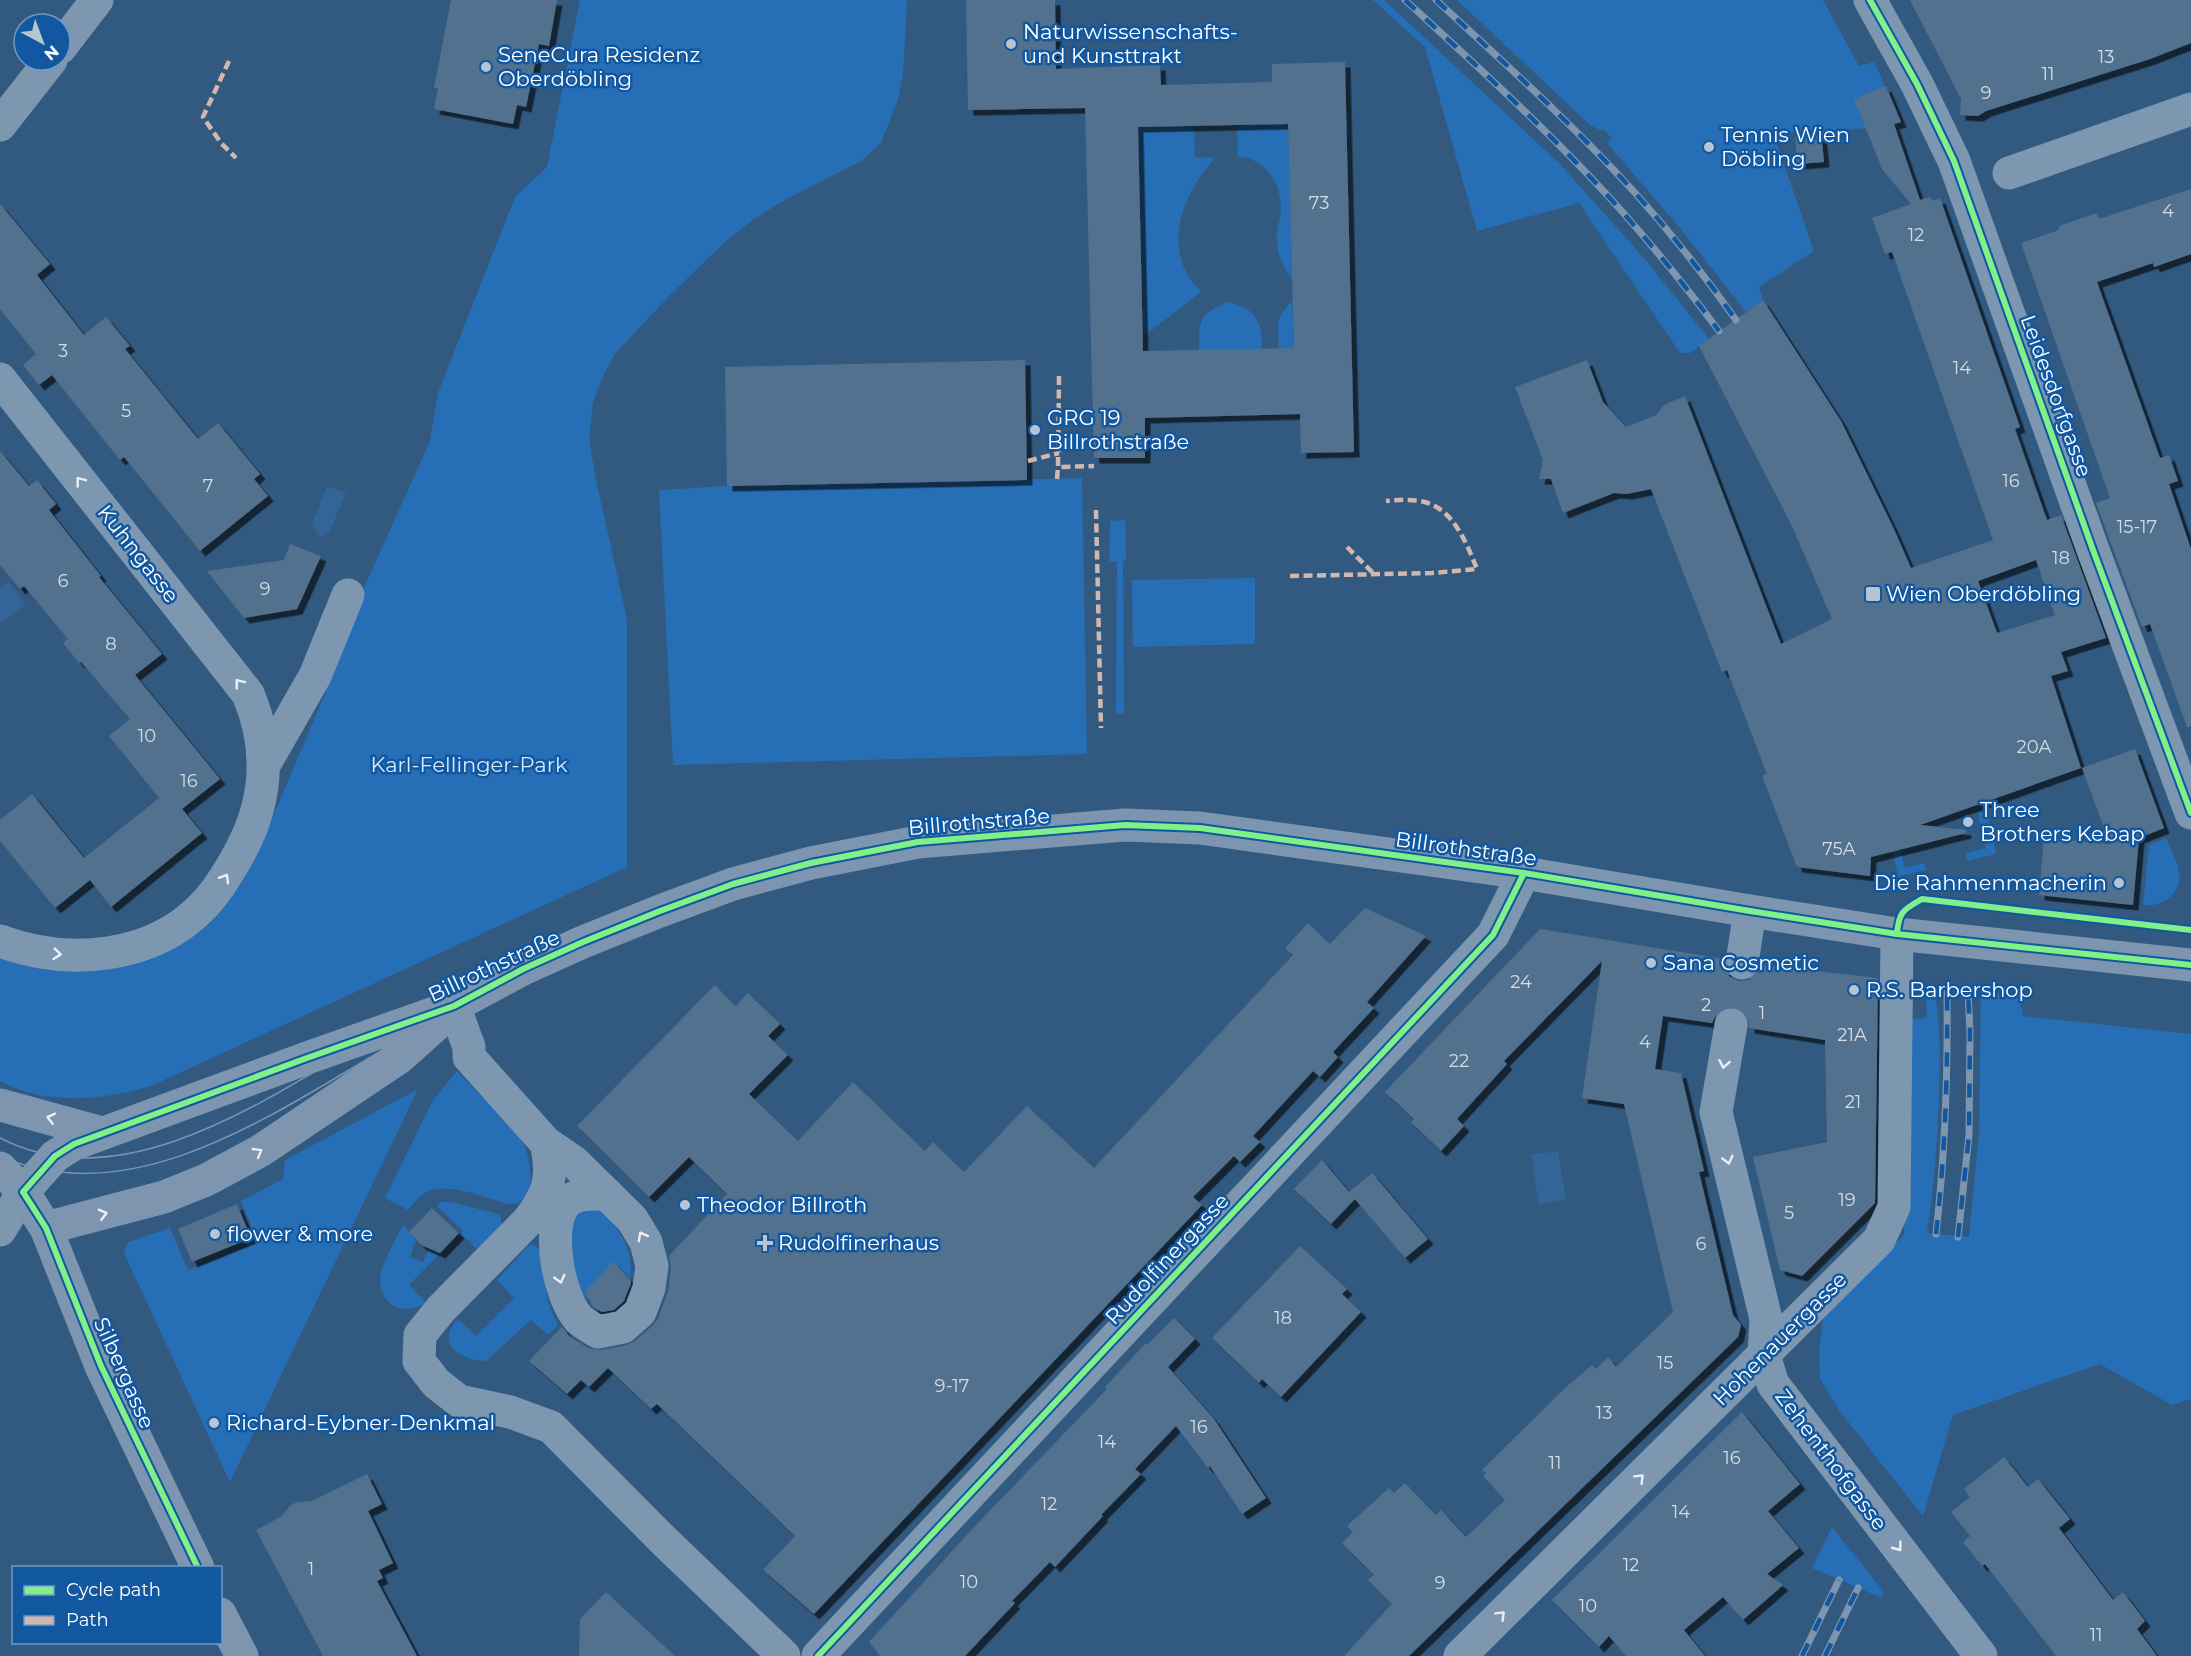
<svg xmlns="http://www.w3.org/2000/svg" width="2191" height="1656" font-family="Montserrat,sans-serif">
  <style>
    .green { fill: #266fb6 }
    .water { fill: #346599 }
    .building { fill: #51718f; fill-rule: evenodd; filter: url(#shadow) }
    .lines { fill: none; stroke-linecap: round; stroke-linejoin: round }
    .minor-tunnel { stroke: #517293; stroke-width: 33; stroke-dasharray: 33 16; stroke-linecap: butt }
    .minor { stroke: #7d97b0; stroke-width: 33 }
    .major { stroke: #7d95af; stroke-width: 33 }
    .tram { stroke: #7d95af; stroke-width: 1.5 }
    .rail-casing { stroke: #7d95af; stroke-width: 7 }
    .rail { stroke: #1158a1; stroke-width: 4.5; stroke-dasharray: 14; stroke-linecap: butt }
    .quiet { stroke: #d1b7ad; stroke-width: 4.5; stroke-dasharray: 9 4.5; stroke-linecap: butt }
    .cycleway-casing { stroke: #1158a1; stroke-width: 10 }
    .cycleway { stroke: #82f089; stroke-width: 6 }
    .oneway { stroke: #eceff3 }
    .poi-dot { fill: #b7c5d3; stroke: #1158a1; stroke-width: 2 }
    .labels { text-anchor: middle; stroke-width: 5; stroke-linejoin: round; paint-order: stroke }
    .number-label { font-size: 18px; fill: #d4dce3 }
    .poi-label { font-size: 21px; fill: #fff; stroke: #1158a1; text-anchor: start }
    .street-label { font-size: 21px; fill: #fff; stroke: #1158a1 }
    .park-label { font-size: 21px; fill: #d3e9fe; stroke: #1158a1 }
  </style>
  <defs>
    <filter id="shadow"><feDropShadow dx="5.5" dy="5.5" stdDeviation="0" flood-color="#0009"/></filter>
  </defs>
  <rect width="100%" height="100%" fill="#325980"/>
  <path class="green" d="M580,0H907L903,75L898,99L881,143L861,161L781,202L754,219L725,242L669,296L614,355L603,376L593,403L589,438L595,475L627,620V867L151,1086C104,1100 45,1106 0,1081V956L15,962L221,909L241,884L257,854L344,649L342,637L430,441L438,393L515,197L547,167Z
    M1373,0H1384L1560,164L1644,258L1709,339L1690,353H1680L1579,203L1477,231L1425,47Z
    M1457,0H1823L1859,66L1874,62L1875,64L1901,122L1858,129L1773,133L1814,251L1759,287L1763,300L1746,312L1679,227L1607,143L1612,138L1603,129L1600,130L1590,125Z
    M1288,124L1292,279C1284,269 1277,253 1277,240C1276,229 1281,219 1281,208C1281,183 1265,157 1238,157L1237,125Z
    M1194,126L1195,157L1215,158C1189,186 1167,231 1185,270C1188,278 1196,285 1201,292L1143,337L1138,127Z
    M1292,301L1294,348H1279C1278,326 1275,317 1292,301Z
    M1229,302C1257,310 1262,320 1262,349L1199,350C1199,321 1199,312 1229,302Z
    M1082,478L1087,754L673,765L659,490L727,486Z
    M1125,520L1126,560L1123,561L1124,713L1116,714L1117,562L1109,561L1110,521Z
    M1255,578V644L1133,647L1132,580Z
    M1987,811L1996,854L1967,861L1966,853L1986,848L1978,813Z
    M1889,834L1900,849L1905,868L1925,863L1926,870L1898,876Z
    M2166,838C2174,856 2189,880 2170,897C2161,904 2155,906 2143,905L2149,845Z
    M1981,991L2014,994L2020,1001L2023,1016L2191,1034V1399L2172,1405L2100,1364L1953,1415L1923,1516L1839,1410L1820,1379L1819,1350L1824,1313L1827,1309L1904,1235L1912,1019L1927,1018L1926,994H1935C1941,1029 1940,1064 1939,1100C1937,1144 1934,1189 1927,1233L1969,1237L1979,1135Z
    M457,1071L521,1137C530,1153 541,1204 510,1204C504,1204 498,1200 492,1199C473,1194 448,1184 429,1191C420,1194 414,1203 408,1210L385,1198L433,1100Z
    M418,1089L230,1482L124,1253L128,1242L170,1228L188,1270L258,1242L241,1201L283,1179L285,1160Z
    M440,1202H452L498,1214L501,1218L502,1225L478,1250L461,1234L463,1231L437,1206Z
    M576,1209L604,1210C622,1234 639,1258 627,1289L592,1302C588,1299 583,1296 581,1293C565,1273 571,1231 576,1209Z
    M403,1225L416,1240L410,1257L423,1262L429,1249L440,1253L409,1285L427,1303C418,1307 409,1311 399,1308C383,1304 377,1283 382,1269C387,1254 396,1239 403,1225Z
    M532,1244L538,1248L541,1253C545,1282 544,1299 558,1325L548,1335L531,1320L486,1361C461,1361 434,1344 458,1319L476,1336L514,1298L497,1280L528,1246Z
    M1832,1527L1884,1592L1882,1598L1812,1568Z"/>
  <path class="water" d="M327,486L346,493L329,533L326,532L322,536L316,534L315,528L311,527Z
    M9,582L26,604L0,624V589Z
    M1558,1151L1566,1199L1539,1204L1531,1155Z"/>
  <path class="building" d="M451,0H557L549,46L539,44L526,107L517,105L513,124L434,109L438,88H434Z
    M966,0H1055L1056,69L1160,65L1161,85L1272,82V64L1345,62L1354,452L1301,453L1300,414L1145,418V458H1094L1085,108L968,110ZM1288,124L1294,348L1143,351L1138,127Z
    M1910,0H2191V43L2150,59L1986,111L1978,116L1960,115L1961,99Z
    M1886,86L1901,122L1894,124L1920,200L1930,197L1933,201L1940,198L2020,427L2015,429L2047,520L2061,515L2106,638L2061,652L2068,671L2051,676L2081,768L1920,825L1966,830V833L1871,857L1870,876L1797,867L1762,776L1767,774L1727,670L1722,672L1651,489L1627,494L1614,493L1563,513L1551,479H1539L1543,460L1515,387L1587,360L1603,402L1626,427L1656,415L1664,405L1685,396L1781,644L1832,619L1792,526L1699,346L1763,300L1841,421L1893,527L1911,568L1993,540L1892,252L1885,254L1872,218L1911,204L1882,169L1854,99ZM2036,560L2055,615L1997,633L1978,581Z
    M1821,131L1824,162L1797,164L1795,132Z
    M2191,189V254L2154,267L2153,263L2097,282L2160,458L2169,455L2178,481L2169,484L2191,549V727H2187L2150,624L2142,627L2096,503L2110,498L2021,243L2059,230V226L2097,213L2099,219Z
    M0,204L50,264L37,275L84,335L106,317L130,346L125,349L198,439L218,423L260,474L254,479L268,496L200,551L124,457L120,460L52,375L39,385L23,365L36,354L0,309Z
    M1025,360L1027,480L727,486L725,367Z
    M0,451L29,486L37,480L56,504L49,510L101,576L99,577L162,654L135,675L220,779L182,809L202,833L111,907L90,880L55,908L0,841V820L32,794L84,858L159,798L109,736L130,719L81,662L79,663L63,643L68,639L24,586L20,589L0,565Z
    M290,544L321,556L297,609L244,618L207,571L284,560Z
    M2135,749L2164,828L2139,838L2133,905L2039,895L2044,838L2110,844L2082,768Z
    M1365,908L1426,936L1367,1002L1374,1008L1333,1052L1338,1057L1320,1077L1313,1071L1253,1136L1260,1142L1240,1162L1234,1156L1193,1197L1202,1205L814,1614L763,1570L795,1536L657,1404L651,1409L608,1368L589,1387L581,1380L567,1394L529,1361L562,1327L569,1336L588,1348L601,1350L627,1345L635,1341L652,1326L658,1319L668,1291L671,1269L669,1256L727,1194L689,1157L649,1197L577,1126L715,985L736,1006L748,993L780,1024L768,1036L788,1055L749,1094L798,1141L853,1082L925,1151L933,1142L964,1172L1027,1106L1094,1168L1293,955L1285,948L1308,923L1330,944Z
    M1540,929L1724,959L1725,970L1730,977L1739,981L1749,980L1757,974L1761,965L1878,978L1875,1203L1802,1276L1780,1270L1753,1157L1827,1142L1825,1040L1749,1028V1019L1743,1011L1734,1006L1725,1007L1717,1013L1712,1023L1663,1016L1655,1069L1681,1073L1704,1171L1699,1172L1733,1315L1741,1325L1738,1337L1409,1656H1344L1392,1604L1368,1580L1374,1575L1342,1543L1353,1532L1347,1526L1389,1488L1394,1493L1405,1483L1436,1515L1441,1510L1466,1537L1505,1500L1483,1476L1486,1473L1482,1470L1565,1388L1592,1365L1596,1369L1608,1357L1616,1367L1673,1312L1624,1104L1582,1098L1602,961L1504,1061L1507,1064L1457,1119L1464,1126L1441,1151L1411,1122L1414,1119L1385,1092Z
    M1322,1160L1355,1199L1331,1224L1294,1189Z
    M1372,1173L1428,1239L1405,1258L1349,1192Z
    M237,1204L251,1238L192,1262L178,1229Z
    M432,1208L459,1233L440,1253L421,1245L409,1232Z
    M1300,1246L1347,1289L1342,1294L1361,1312L1281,1397L1262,1379L1259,1383L1212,1338Z
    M613,1261L631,1281V1283L624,1301L614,1310L602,1312L593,1307L585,1292Z
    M1174,1318L1195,1339L1168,1367L1214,1419L1266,1498L1242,1514L1210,1466L1208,1468L1176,1426L1135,1469L1141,1474L1101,1515L1103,1516L1055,1567L1050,1562L1012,1601L1015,1603L965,1656H880L869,1642L976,1525L1107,1389L1105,1387L1146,1343L1148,1344Z
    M1742,1412L1800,1484L1768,1511L1799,1548L1767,1574L1783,1585L1743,1620L1723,1597L1684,1630L1705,1656H1626L1609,1636L1599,1647L1552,1600Z
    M2004,1457L2028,1487L2038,1479L2070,1519L2059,1528L2113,1600L2123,1592L2145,1621L2137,1629L2157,1656H2056L1985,1564L1982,1566L1963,1542L1970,1536L1951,1512L1970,1497L1964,1489Z
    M367,1474L382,1504L368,1511L393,1563L379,1570L383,1578L377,1581L417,1656H323L256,1530L282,1516L290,1506L297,1502L312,1501Z
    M606,1592L675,1656H579L580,1619Z"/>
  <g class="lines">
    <path class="minor-tunnel" d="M1731,1025L1742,963"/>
    <path class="minor" d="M1870,0L1917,84L1954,161L2093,550L2191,813
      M60,48L97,0
      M0,125L51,60
      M2009,173L2191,109
      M0,379L248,694C270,746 268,798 242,848C231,869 220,888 204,905C152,960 67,966 0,941
      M264,765L315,676L348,595
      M1742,963L1750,911
      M454,1006L469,1047V1057L546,1143L574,1162L632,1219L646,1242L652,1266L649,1288L640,1312L623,1327L598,1332C592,1328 584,1324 579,1319C559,1298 546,1229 564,1205C574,1192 593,1194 607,1194
      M1731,1025L1716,1112L1766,1319L1764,1356L1773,1384L1981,1656
      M546,1143C554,1176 549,1194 528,1221L441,1309L420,1335L419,1361L436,1383L459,1401L510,1412L551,1427L661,1538L784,1656
      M0,1230L23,1192
      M818,1656L1493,935L1524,873
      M1460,1656L1879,1240L1894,1207L1897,934"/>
    <path class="major" d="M0,1105L102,1133
      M0,1168L23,1192L46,1228L101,1366L198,1568
      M23,1192L55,1156L74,1144L307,1058L454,1006L523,969L583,942L660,911L733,884L811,863L918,842L1125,825L1200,828L1524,873L1750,911L1897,934L2191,965
      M46,1228L164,1197L206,1180L260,1151L400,1057L447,1015
      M220,1614L242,1656"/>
    <path class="tram" d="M0,1138C140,1211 309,1066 428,1006C535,953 644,902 758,868C862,838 970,821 1078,818C1144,816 1209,821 1274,827L1878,925L2191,958
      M0,1156C150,1223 314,1082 440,1018C478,999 516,982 554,964C623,932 693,902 767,882C913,840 1067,825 1219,837C1260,840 1302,847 1343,853C1445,869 1546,887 1647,903C1756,920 1866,937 1975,951C2047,960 2119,966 2191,974"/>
    <g class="rail-casing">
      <path id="rail" d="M1405,0C1478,67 1552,134 1618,207C1654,247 1687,288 1719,331
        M1436,0C1504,63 1574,125 1636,194C1672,234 1705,276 1736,320
        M1936,1234C1945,1154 1948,1074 1947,993
        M1958,1237L1969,1135L1970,1031L1968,992
        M1802,1656L1839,1580
        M1825,1656L1858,1588"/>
    </g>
    <use href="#rail" class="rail"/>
    <path class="quiet" d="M229,61L203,117L221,143L236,158
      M1059,376L1058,467L1094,466
      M1028,461L1059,453
      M1057,479L1058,467
      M1096,510L1101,728
      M1347,547L1373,573
      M1290,576L1432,573L1477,569C1466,542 1452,505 1419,501C1408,499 1397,500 1386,501"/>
    <g class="cycleway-casing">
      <path id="cycleway" d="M1870,0L1917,84L1954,161L2093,550L2191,813
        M1897,934C1899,911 1903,910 1922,899L2191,930
        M198,1568L101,1366L46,1228L23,1192L55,1156L74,1144L307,1058L454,1006L523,969L583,942L660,911L733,884L811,863L918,842L1125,825L1200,828L1524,873L1750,911L1897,934L2191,965
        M818,1656L1493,935L1524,873"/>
    </g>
    <use href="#cycleway" class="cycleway"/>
  </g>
  <defs><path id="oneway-chevron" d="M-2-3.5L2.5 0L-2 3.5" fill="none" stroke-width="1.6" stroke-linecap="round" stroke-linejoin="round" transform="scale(1.5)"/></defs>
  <g class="oneway">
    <use href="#oneway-chevron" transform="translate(80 481) rotate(-128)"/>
    <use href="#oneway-chevron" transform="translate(239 683) rotate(-128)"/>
    <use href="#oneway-chevron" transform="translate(225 878) rotate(-59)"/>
    <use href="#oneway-chevron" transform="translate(57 954) rotate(6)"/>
    <use href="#oneway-chevron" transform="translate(1724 1064) rotate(100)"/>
    <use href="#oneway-chevron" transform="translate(51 1118) rotate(-166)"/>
    <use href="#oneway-chevron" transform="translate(258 1152) rotate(-30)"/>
    <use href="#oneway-chevron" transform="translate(1728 1160) rotate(76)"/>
    <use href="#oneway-chevron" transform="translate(103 1214) rotate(-14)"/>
    <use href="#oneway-chevron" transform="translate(642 1236) rotate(-119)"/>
    <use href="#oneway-chevron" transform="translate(560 1279) rotate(75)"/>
    <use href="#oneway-chevron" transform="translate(1640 1478) rotate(-45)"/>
    <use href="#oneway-chevron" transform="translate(1898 1547) rotate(53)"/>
    <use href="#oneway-chevron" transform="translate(1501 1615) rotate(-45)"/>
  </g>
  <g class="poi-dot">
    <circle cx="1011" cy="44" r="6"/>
    <circle cx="486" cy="67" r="6"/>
    <circle cx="1709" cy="147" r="6"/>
    <circle cx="1035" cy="430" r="6"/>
    <rect x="1865" y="586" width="16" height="16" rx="3"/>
    <circle cx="1968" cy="822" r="6"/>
    <circle cx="2119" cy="883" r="6"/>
    <circle cx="1651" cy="963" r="6"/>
    <circle cx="1854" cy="990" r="6"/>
    <circle cx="685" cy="1205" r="6"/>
    <circle cx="215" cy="1234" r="6"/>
    <path d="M762 1234h6v6h6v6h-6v6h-6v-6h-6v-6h6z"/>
    <circle cx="214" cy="1423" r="6"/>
  </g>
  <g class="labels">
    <g class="number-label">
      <text x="2106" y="63">13</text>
      <text x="2048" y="80">11</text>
      <text x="1986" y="99">9</text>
      <text x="1319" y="209">73</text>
      <text x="2168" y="217">4</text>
      <text x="1916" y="241">12</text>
      <text x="63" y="357">3</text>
      <text x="1962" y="374">14</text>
      <text x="126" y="417">5</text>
      <text x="2011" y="487">16</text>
      <text x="208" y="492">7</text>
      <text x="2137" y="533">15-17</text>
      <text x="2061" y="564">18</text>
      <text x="63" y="587">6</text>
      <text x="265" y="595">9</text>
      <text x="111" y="650">8</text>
      <text x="147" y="742">10</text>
      <text x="2034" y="753">20A</text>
      <text x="189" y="787">16</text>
      <text x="1839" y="855">75A</text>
      <text x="1521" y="988">24</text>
      <text x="1706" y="1011">2</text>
      <text x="1762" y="1019">1</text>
      <text x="1852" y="1041">21A</text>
      <text x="1645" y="1048">4</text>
      <text x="1459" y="1067">22</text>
      <text x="1853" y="1108">21</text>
      <text x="1847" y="1206">19</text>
      <text x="1789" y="1219">5</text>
      <text x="1701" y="1250">6</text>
      <text x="1283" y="1324">18</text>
      <text x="1665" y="1369">15</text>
      <text x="952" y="1392">9-17</text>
      <text x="1604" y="1419">13</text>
      <text x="1199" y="1433">16</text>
      <text x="1107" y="1448">14</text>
      <text x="1732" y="1464">16</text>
      <text x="1555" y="1469">11</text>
      <text x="1049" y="1510">12</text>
      <text x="1681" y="1518">14</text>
      <text x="1631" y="1571">12</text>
      <text x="311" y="1575">1</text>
      <text x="969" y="1588">10</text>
      <text x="1440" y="1589">9</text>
      <text x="1588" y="1612">10</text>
      <text x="2096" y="1641">11</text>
    </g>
    <g class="poi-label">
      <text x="1023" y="39">Naturwissenschafts-<tspan x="1023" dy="24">und Kunsttrakt</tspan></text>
      <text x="498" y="62">SeneCura Residenz<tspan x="498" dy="24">Oberdöbling</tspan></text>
      <text x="1721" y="142">Tennis Wien<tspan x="1721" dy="24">Döbling</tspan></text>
      <text x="1047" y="425">GRG 19<tspan x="1047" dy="24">Billrothstraße</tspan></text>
      <text x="1886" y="601">Wien Oberdöbling</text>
      <text x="1980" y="817">Three<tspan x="1980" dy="24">Brothers Kebap</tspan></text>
      <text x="2107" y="890" text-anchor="end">Die Rahmenmacherin</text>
      <text x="1663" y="970">Sana Cosmetic</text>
      <text x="1866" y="997">R.S. Barbershop</text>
      <text x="697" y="1212">Theodor Billroth</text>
      <text x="227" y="1241">flower &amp; more</text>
      <text x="778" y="1250">Rudolfinerhaus</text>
      <text x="226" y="1430">Richard-Eybner-Denkmal</text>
    </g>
    <g class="street-label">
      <text transform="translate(2056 396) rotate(70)" y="7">Leidesdorfgasse</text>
      <text transform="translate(138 554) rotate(52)" y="7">Kuhngasse</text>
      <text transform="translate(979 822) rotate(-5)" y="7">Billrothstraße</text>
      <text transform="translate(1466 849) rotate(8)" y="7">Billrothstraße</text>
      <text transform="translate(494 966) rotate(-25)" y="7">Billrothstraße</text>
      <text transform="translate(1167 1259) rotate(-47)" y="7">Rudolfinergasse</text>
      <text transform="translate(1780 1339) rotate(-45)" y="7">Hohenauergasse</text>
      <text transform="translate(124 1373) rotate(66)" y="7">Silbergasse</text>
      <text transform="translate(1831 1460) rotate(53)" y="7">Zehenthofgasse</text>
    </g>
    <g class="park-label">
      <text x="469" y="772">Karl-Fellinger-Park</text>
    </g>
  </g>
  <rect x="12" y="1566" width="210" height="78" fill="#1158a1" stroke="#709bc7" stroke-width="1.5"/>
  <rect x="24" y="1586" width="30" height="9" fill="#82f089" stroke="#709bc7" stroke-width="1.5"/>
  <text x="66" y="1596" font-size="18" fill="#ffffff">Cycle path</text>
  <rect x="24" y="1616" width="30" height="9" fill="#d1b7ad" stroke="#709bc7" stroke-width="1.5"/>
  <text x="66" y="1626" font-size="18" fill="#ffffff">Path</text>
  <g transform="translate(42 42) rotate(139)"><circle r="28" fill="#1158a1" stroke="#709bc7" stroke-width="1.5"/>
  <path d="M0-4.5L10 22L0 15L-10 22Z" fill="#b7c5d3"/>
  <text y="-9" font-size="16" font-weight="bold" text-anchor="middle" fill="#ffffff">N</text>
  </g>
</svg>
